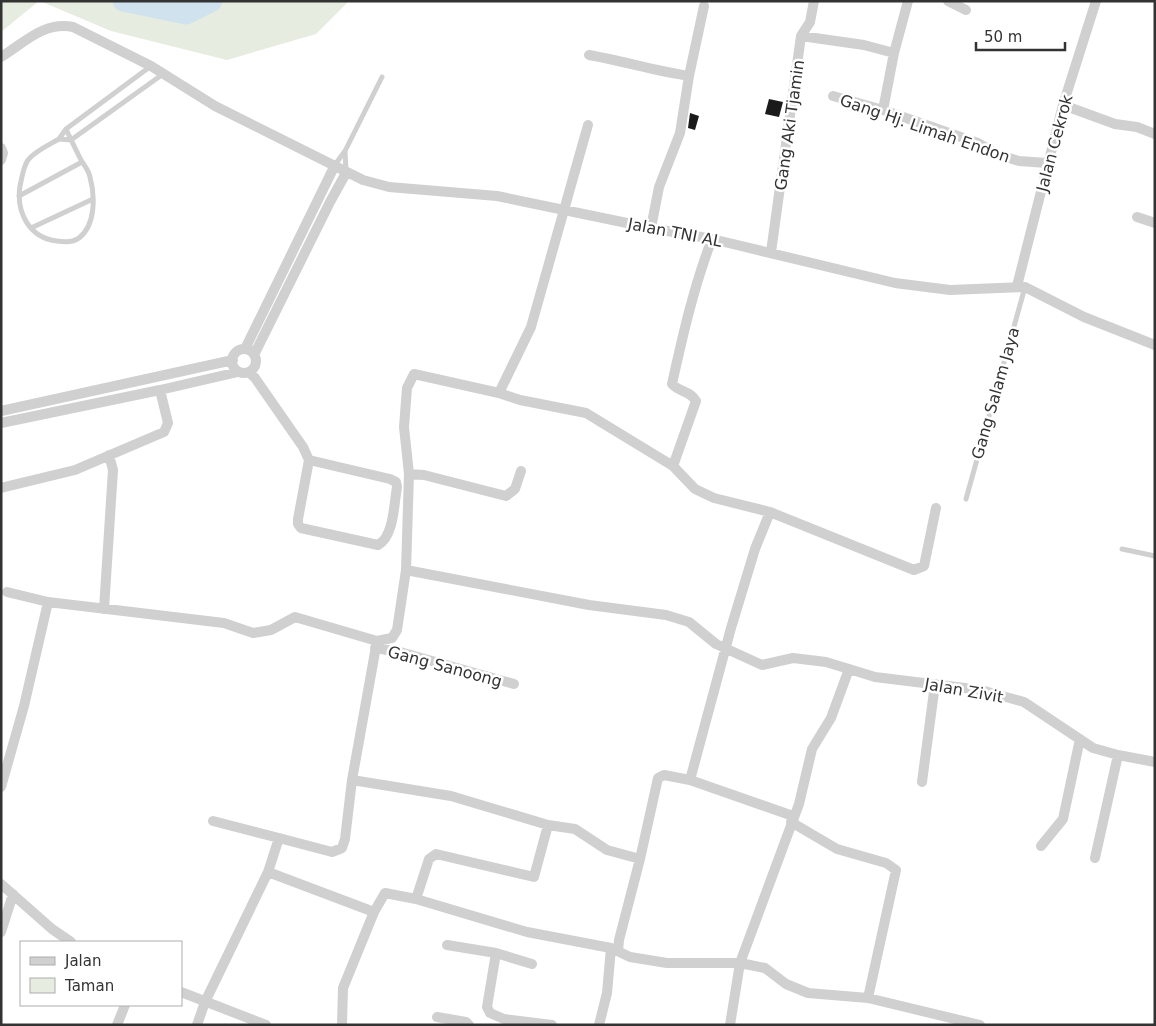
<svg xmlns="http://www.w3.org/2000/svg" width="1156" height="1026" font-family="'DejaVu Sans',sans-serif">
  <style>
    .green { fill: #e6ecdf }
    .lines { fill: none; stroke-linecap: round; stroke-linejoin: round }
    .river { stroke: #cfe2ee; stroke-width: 21 }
    .building { fill: #1a1a1a }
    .lane { stroke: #d0d0d0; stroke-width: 5 }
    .street { stroke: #d0d0d0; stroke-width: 10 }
    .labels { text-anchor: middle; stroke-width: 5; stroke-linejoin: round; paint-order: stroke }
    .street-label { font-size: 16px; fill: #333; stroke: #fff }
  </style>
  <rect width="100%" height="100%" fill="#fff"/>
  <path class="green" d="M1,1H39L1,32Z
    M40,1H349L316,34L227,60L111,31Z"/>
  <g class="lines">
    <path class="river" d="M123,1L186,14L212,1"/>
  </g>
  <path class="building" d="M769,99L783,102L779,117L765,114Z
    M690,113L699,116L695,130L688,128Z"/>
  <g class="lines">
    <path class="lane" d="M151,66L66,129L59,139L71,140L163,74
      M59,139C49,145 35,151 28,160C23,167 22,178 20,186C16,212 29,238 57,241C64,242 74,242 79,238C96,225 95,195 90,177C89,171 84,165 81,160C76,150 71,140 66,129
      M345,152L346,171
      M334,166L345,151L382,77
      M19,196L82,162
      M31,228L93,199
      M966,499L1025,287
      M1122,549L1155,556"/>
    <path class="street" d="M948,1L966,10
      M801,36L864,45L894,53
      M589,55C623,61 655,71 689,76
      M1,57C24,43 44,21 73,27L151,66L215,106L363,180L389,187L497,196L651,228L712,239L895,283L950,290L1025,287L1084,317L1155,345
      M833,96L883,110L978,143L999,155L1019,161L1047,163
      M1063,105L1115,124L1137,127L1155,134
      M883,110L894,53L908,1
      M1,148L3,153L1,160
      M1137,217L1155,223
      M651,228L659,187L680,133L689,76L704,6
      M771,252L801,36L810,22L814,1
      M1017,286L1063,105L1096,1
      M245,349L334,167
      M232 361a12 12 0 1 1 24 0a12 12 0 1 1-24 0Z
      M254,355L330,202L346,173
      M249,372L255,378L303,447L309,460L298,519V524L301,528L378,545C394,537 394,503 397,487L396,482L390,479L309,460
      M499,393L531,327L588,125
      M1,411L233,360
      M1,423L160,390L238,372
      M673,466L696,401C691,391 679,392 672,384C683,334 694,286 712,239
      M409,474L424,475L506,496L515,489L521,471
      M1,488L75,470L164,432L168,423L160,390
      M406,570L589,605L666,615L689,622L716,644L762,665L793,658L826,662L875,677L981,690L1024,702L1093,748L1118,755L1155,762
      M7,592L48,602L224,623L253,633L271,630L295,617L377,641L392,638L397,630L406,570L409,474L404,427L407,388L414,374L499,393L520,400L586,413L673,466L695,489L714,498L770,512L914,570L924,566L936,508
      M104,609L113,470L109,455
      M375,648L400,652L514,684
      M352,780L451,796L548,825L534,877L436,854L429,859L416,899
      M690,780L731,628L755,549L770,512
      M922,782L935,684
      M1,787L24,706L48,602
      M213,821L279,838
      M791,822L837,849L886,863L896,870L868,998
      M548,825L575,829L607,850L640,859
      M1041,846L1063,819L1080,739
      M1095,858L1118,755
      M268,872L374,912
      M1,884L52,929L71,942
      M1,932L13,894
      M447,945L496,953L487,1007L490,1013L504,1019L552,1025
      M618,951L619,940L640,859L658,778L664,775L690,780L793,816
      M496,953L532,964
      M181,992L266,1025
      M437,1017L466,1022L469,1025
      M117,1025L125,1005
      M197,1025L205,1002L268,872L279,838L332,852L342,848L345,839L352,780L377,641
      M342,1025L343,988L374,912L385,893L416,899L527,932L611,948L630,957L667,963H740L765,968L786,984L808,993L868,998L980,1025
      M599,1025L607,993L611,948
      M730,1025L740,963L799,804L812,749L831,718L849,669"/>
  </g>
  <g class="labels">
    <g class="street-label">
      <text transform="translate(789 125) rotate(-82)" y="6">Gang Aki Tjamin</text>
      <text transform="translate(925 128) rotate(19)" y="6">Gang Hj. Limah Endon</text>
      <text transform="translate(1054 143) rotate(-75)" y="6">Jalan Cekrok</text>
      <text transform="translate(675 232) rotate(11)" y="6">Jalan TNI AL</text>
      <text transform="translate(995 393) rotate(-74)" y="6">Gang Salam Jaya</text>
      <text transform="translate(445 666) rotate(15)" y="6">Gang Sanoong</text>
      <text transform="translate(964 690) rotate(10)" y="6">Jalan Zivit</text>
    </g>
  </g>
  <rect width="1156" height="1026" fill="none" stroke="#333333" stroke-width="5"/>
  <rect x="20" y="941" width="162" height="65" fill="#ffffff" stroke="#adadad"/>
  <rect x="30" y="957" width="25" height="8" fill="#d0d0d0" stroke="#adadad"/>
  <text x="65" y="966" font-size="15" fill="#333333">Jalan</text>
  <rect x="30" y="978" width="25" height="15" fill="#e6ecdf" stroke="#adadad"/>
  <text x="65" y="991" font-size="15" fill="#333333">Taman</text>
  <path d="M976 42v8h89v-8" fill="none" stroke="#333333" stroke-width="2.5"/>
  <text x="984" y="42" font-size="15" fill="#333333" stroke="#ffffff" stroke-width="4" paint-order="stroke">50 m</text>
</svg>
